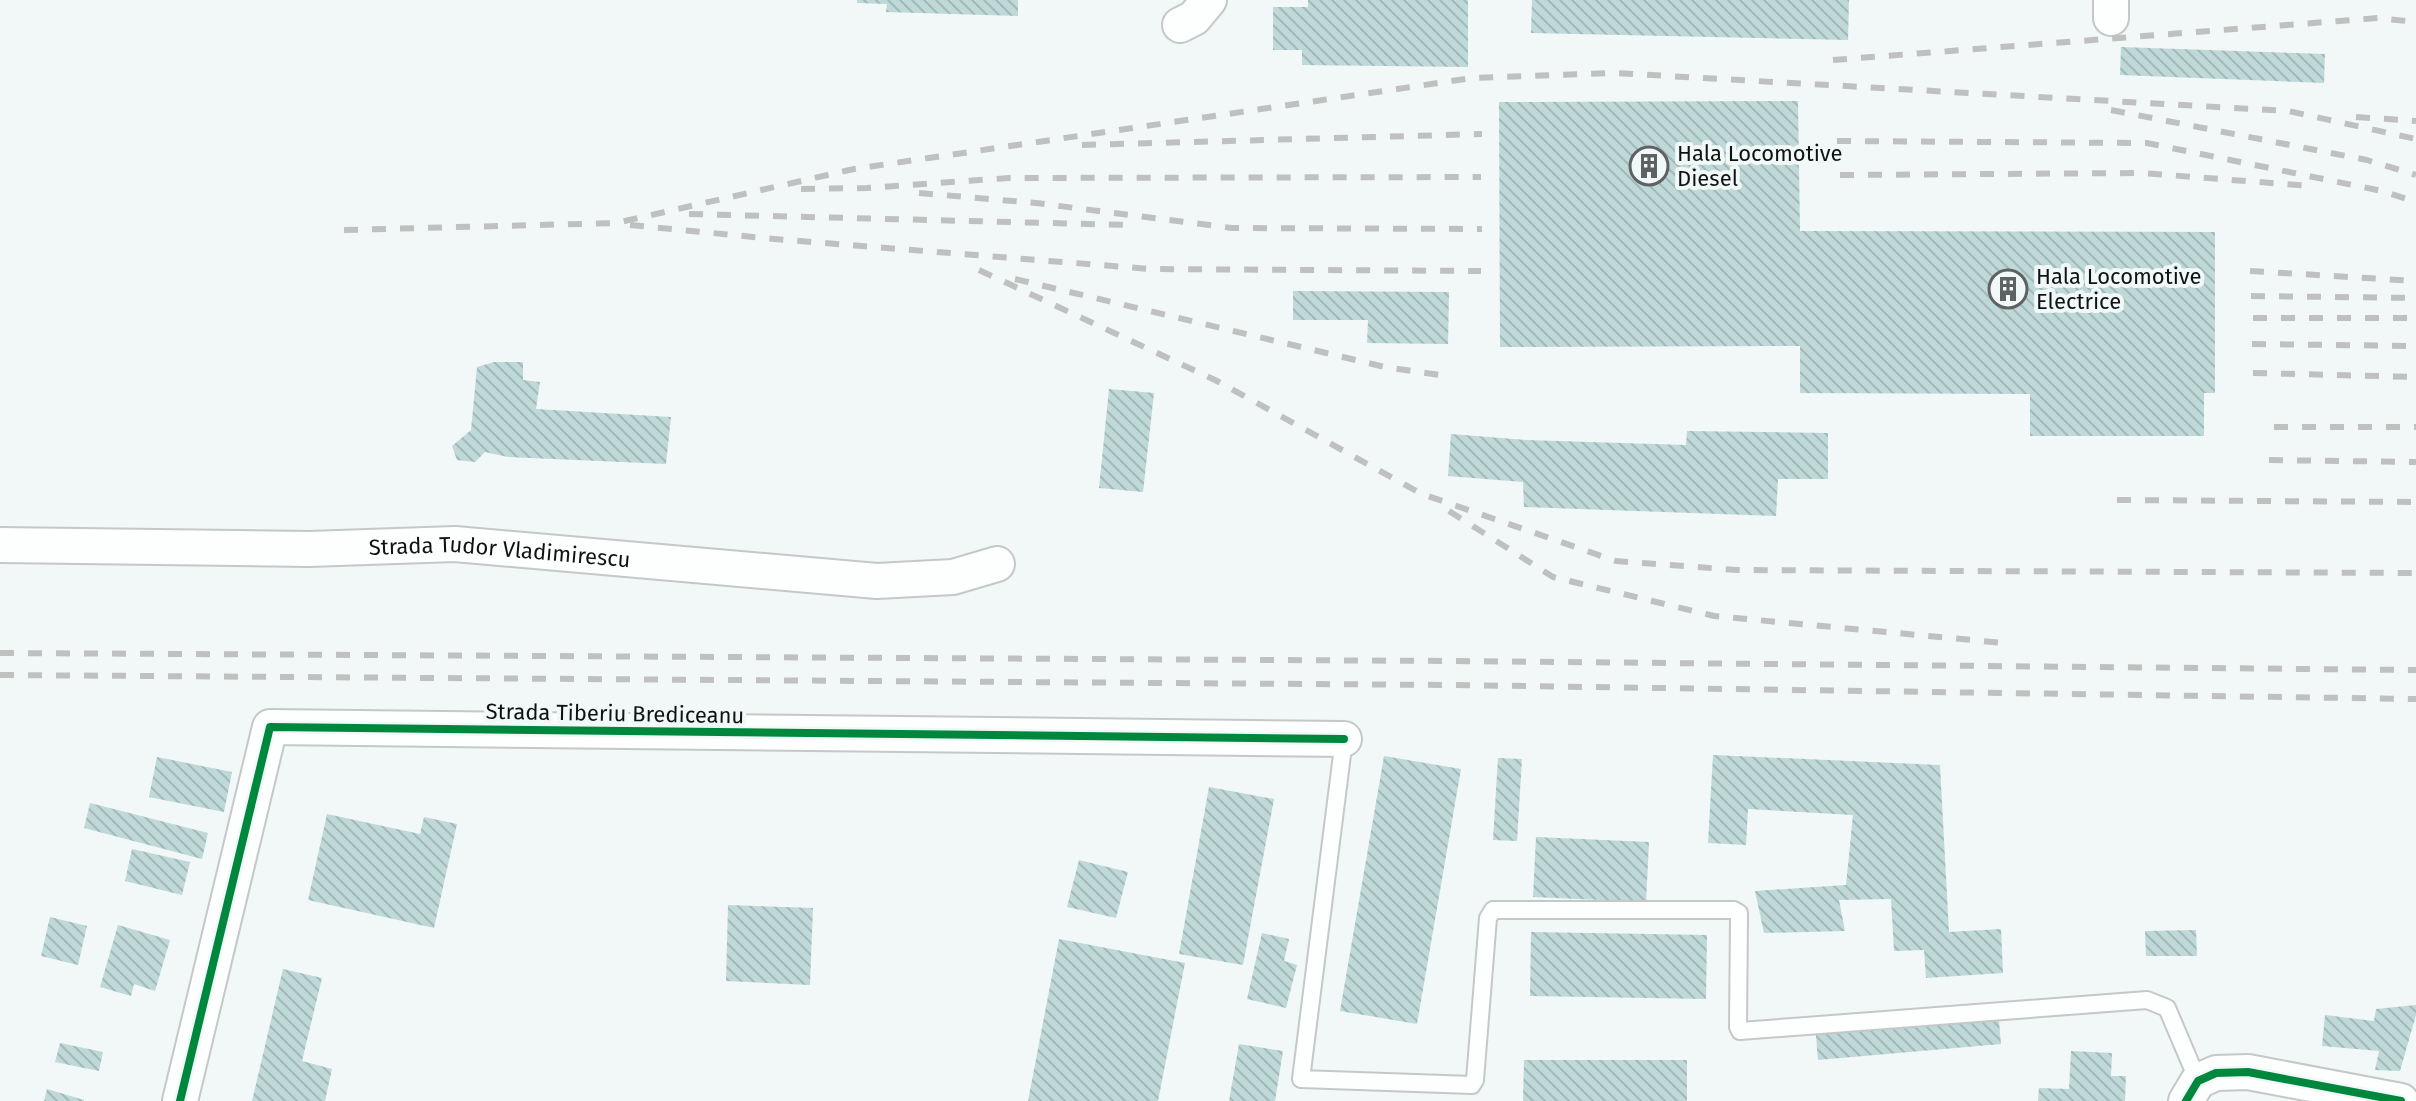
<svg xmlns="http://www.w3.org/2000/svg" width="2416" height="1101" font-family="'Fira Sans',sans-serif">
  <style>
    .building { fill: url(#building-back-hatch) }
    .lines { fill: none; stroke-linecap: round; stroke-linejoin: round }
    .lane-casing { stroke: #c4c8c8; stroke-width: 20 }
    .street-casing { stroke: #c4c8c8; stroke-width: 38 }
    .lane { stroke: #fdfefe; stroke-width: 16 }
    .street { stroke: #fdfefe; stroke-width: 34 }
    .rail { stroke: #bfc1c1; stroke-width: 6; stroke-dasharray: 14 14; stroke-linecap: butt }
    .cycleway-casing { stroke: #f1f8f8; stroke-width: 13 }
    .cycleway { stroke: #00873e; stroke-width: 8 }
    .labels { text-anchor: middle; stroke-width: 8; stroke-linejoin: round; paint-order: stroke }
    .poi-label { font-size: 22px; fill: #101212; stroke: #f1f8f8; text-anchor: start }
    .street-label { font-size: 22px; fill: #101212; stroke: #f1f8f8 }
  </style>
  <defs>
    <pattern id="building-back-hatch" width="6" height="6" patternUnits="userSpaceOnUse" patternTransform="scale(2)"><rect width="6" height="6" fill="#bfd9d9"/><path d="M-1 5l2 2M0 0l6 6M5-1l2 2" fill="none" stroke="#a3b9b9"/></pattern>
  </defs>
  <rect width="100%" height="100%" fill="#f2f7f7"/>
  <path class="building" d="M857,0H1018V16L886,12L887,4L857,3Z
    M1308,0H1468V67L1302,65V50H1273V7H1308Z
    M1532,0H1849L1848,40L1531,33Z
    M2121,47L2325,54L2324,83L2120,75Z
    M1798,101L1800,231L2215,232V393H2204V436H2030V394L1800,393V346L1500,347L1499,102Z
    M1293,291L1449,292L1448,344L1367,343L1368,320H1293Z
    M494,362H523V380L540,382L536,409L671,417L666,464L508,457L485,452L475,462L457,460L452,446L471,430L477,367Z
    M1109,389L1154,393L1143,492L1099,488Z
    M1687,431L1828,433V479H1778L1776,516L1524,507L1523,482L1448,476L1451,434L1526,440L1686,445Z
    M1713,755L1940,765L1949,932L2001,929L2003,973L1926,978L1924,950L1894,951L1891,899L1839,900L1845,931L1764,933L1755,891L1846,885L1853,815L1748,809L1746,845L1708,843Z
    M1384,756L1461,769L1417,1024L1340,1011Z
    M157,757L232,772L224,812L149,797Z
    M1498,758L1522,759L1517,841L1493,840Z
    M1209,787L1274,799L1243,965L1179,954Z
    M90,803L208,833L202,859L84,828Z
    M327,814L420,834L424,817L457,824L434,928L308,900Z
    M1536,837L1649,842L1646,902L1533,897Z
    M132,849L190,862L182,895L125,881Z
    M1079,860L1128,872L1116,918L1067,907Z
    M728,905L813,908L810,985L726,981Z
    M50,917L87,926L78,965L41,956Z
    M118,925L170,940L155,991L134,984L131,996L100,987Z
    M2196,930L2197,956H2146L2145,931Z
    M1531,932L1707,935L1706,999L1530,996Z
    M1262,933L1289,939L1284,961L1297,965L1286,1008L1247,999Z
    M1059,939L1185,963L1158,1101H1028Z
    M283,969L322,978L302,1061L332,1069L325,1101H252Z
    M2416,1005V1015L2400,1071L2375,1070L2379,1051L2322,1046L2325,1015L2374,1021L2376,1009Z
    M1998,1010L2001,1044L1818,1060L1815,1025Z
    M60,1043L103,1052L99,1071L55,1062Z
    M1239,1044L1283,1051L1275,1101H1229Z
    M2071,1051L2112,1053L2111,1076H2126L2125,1101H2038L2039,1088L2069,1089Z
    M1524,1060H1687V1101H1523Z
    M47,1089L84,1100V1101H44Z"/>
  <g class="lines">
    <g class="lane-casing">
      <path id="lane" d="M1344,739L1301,1079L1472,1085L1475,1080L1488,918L1493,910H1734L1739,913V918L1738,1027L1740,1031L2147,1000L2167,1008L2198,1081"/>
    </g>
    <g class="street-casing">
      <g id="street">
        <path d="M2111,18V0"/>
        <path d="M1180,25L1194,18L1209,0"/>
        <path id="s1" d="M0,545L309,549L455,544L877,581L953,577L997,564"/>
        <path d="M180,1101L270,727L1344,739"/>
        <path d="M2186,1101L2198,1081L2216,1073L2248,1072L2401,1101"/>
      </g>
    </g>
    <use href="#lane" class="lane"/>
    <use href="#street" class="street"/>
    <path class="rail" d="M1833,60L2378,18L2416,22
      M2111,110L2367,160L2416,175
      M2356,117L2416,121
      M1837,141L2147,143L2382,191L2416,202
      M1082,145L1482,134
      M1840,175L2142,173L2310,186
      M801,189L867,188L1009,178L1481,177
      M919,193L1036,203L1232,228L1482,229
      M689,214L1128,225
      M630,225L774,239L1150,269L1481,271
      M344,230L616,223L854,169L1472,78L1615,73L2288,111L2416,139
      M979,270L1215,380L1422,494L1616,561L1737,570L2416,573
      M2250,271L2416,281
      M1015,279L1385,367L1447,376
      M2251,296L2416,298
      M2253,318H2416
      M2252,344L2416,346
      M2253,373L2416,377
      M2274,427H2416
      M2269,460L2416,462
      M2117,500L2416,502
      M1449,511L1553,577L1714,616L2004,643
      M0,653L1452,661L2416,670
      M0,675L1452,685L2416,699"/>
    <g class="cycleway-casing">
      <path id="cycleway" d="M180,1101L270,727L1344,739
        M2186,1101L2198,1081L2216,1073L2248,1072L2401,1101"/>
    </g>
    <use href="#cycleway" class="cycleway"/>
  </g>
  <defs>
    <g id="building-ring" transform="scale(2)"><circle r="9.5" fill="#f1f8f8" stroke="#5f6262" stroke-width="1.5"/><path d="M-4-6H4V6H1V3H-1V6H-4ZM-2.5-4.3h1.7v1.8h-1.7ZM.8-4.3h1.7v1.8H.8ZM-2.5-1h1.7V.8h-1.7ZM.8-1h1.7V.8H.8Z" fill="#5f6262"/></g>
  </defs>
  <g fill-rule="evenodd">
    <use href="#building-ring" x="1649" y="166"/>
    <use href="#building-ring" x="2008" y="289"/>
  </g>
  <g class="labels">
    <g class="poi-label">
      <text x="1677" y="161">Hala Locomotive<tspan x="1677" dy="25">Diesel</tspan></text>
      <text x="2036" y="284">Hala Locomotive<tspan x="2036" dy="25">Electrice</tspan></text>
    </g>
    <g class="street-label">
      <text dy="8" stroke="none"><textPath href="#s1" startOffset="500">Strada Tudor Vladimirescu</textPath></text>
      <text transform="translate(615 713) rotate(1)" y="8">Strada Tiberiu Brediceanu</text>
    </g>
  </g>
</svg>
